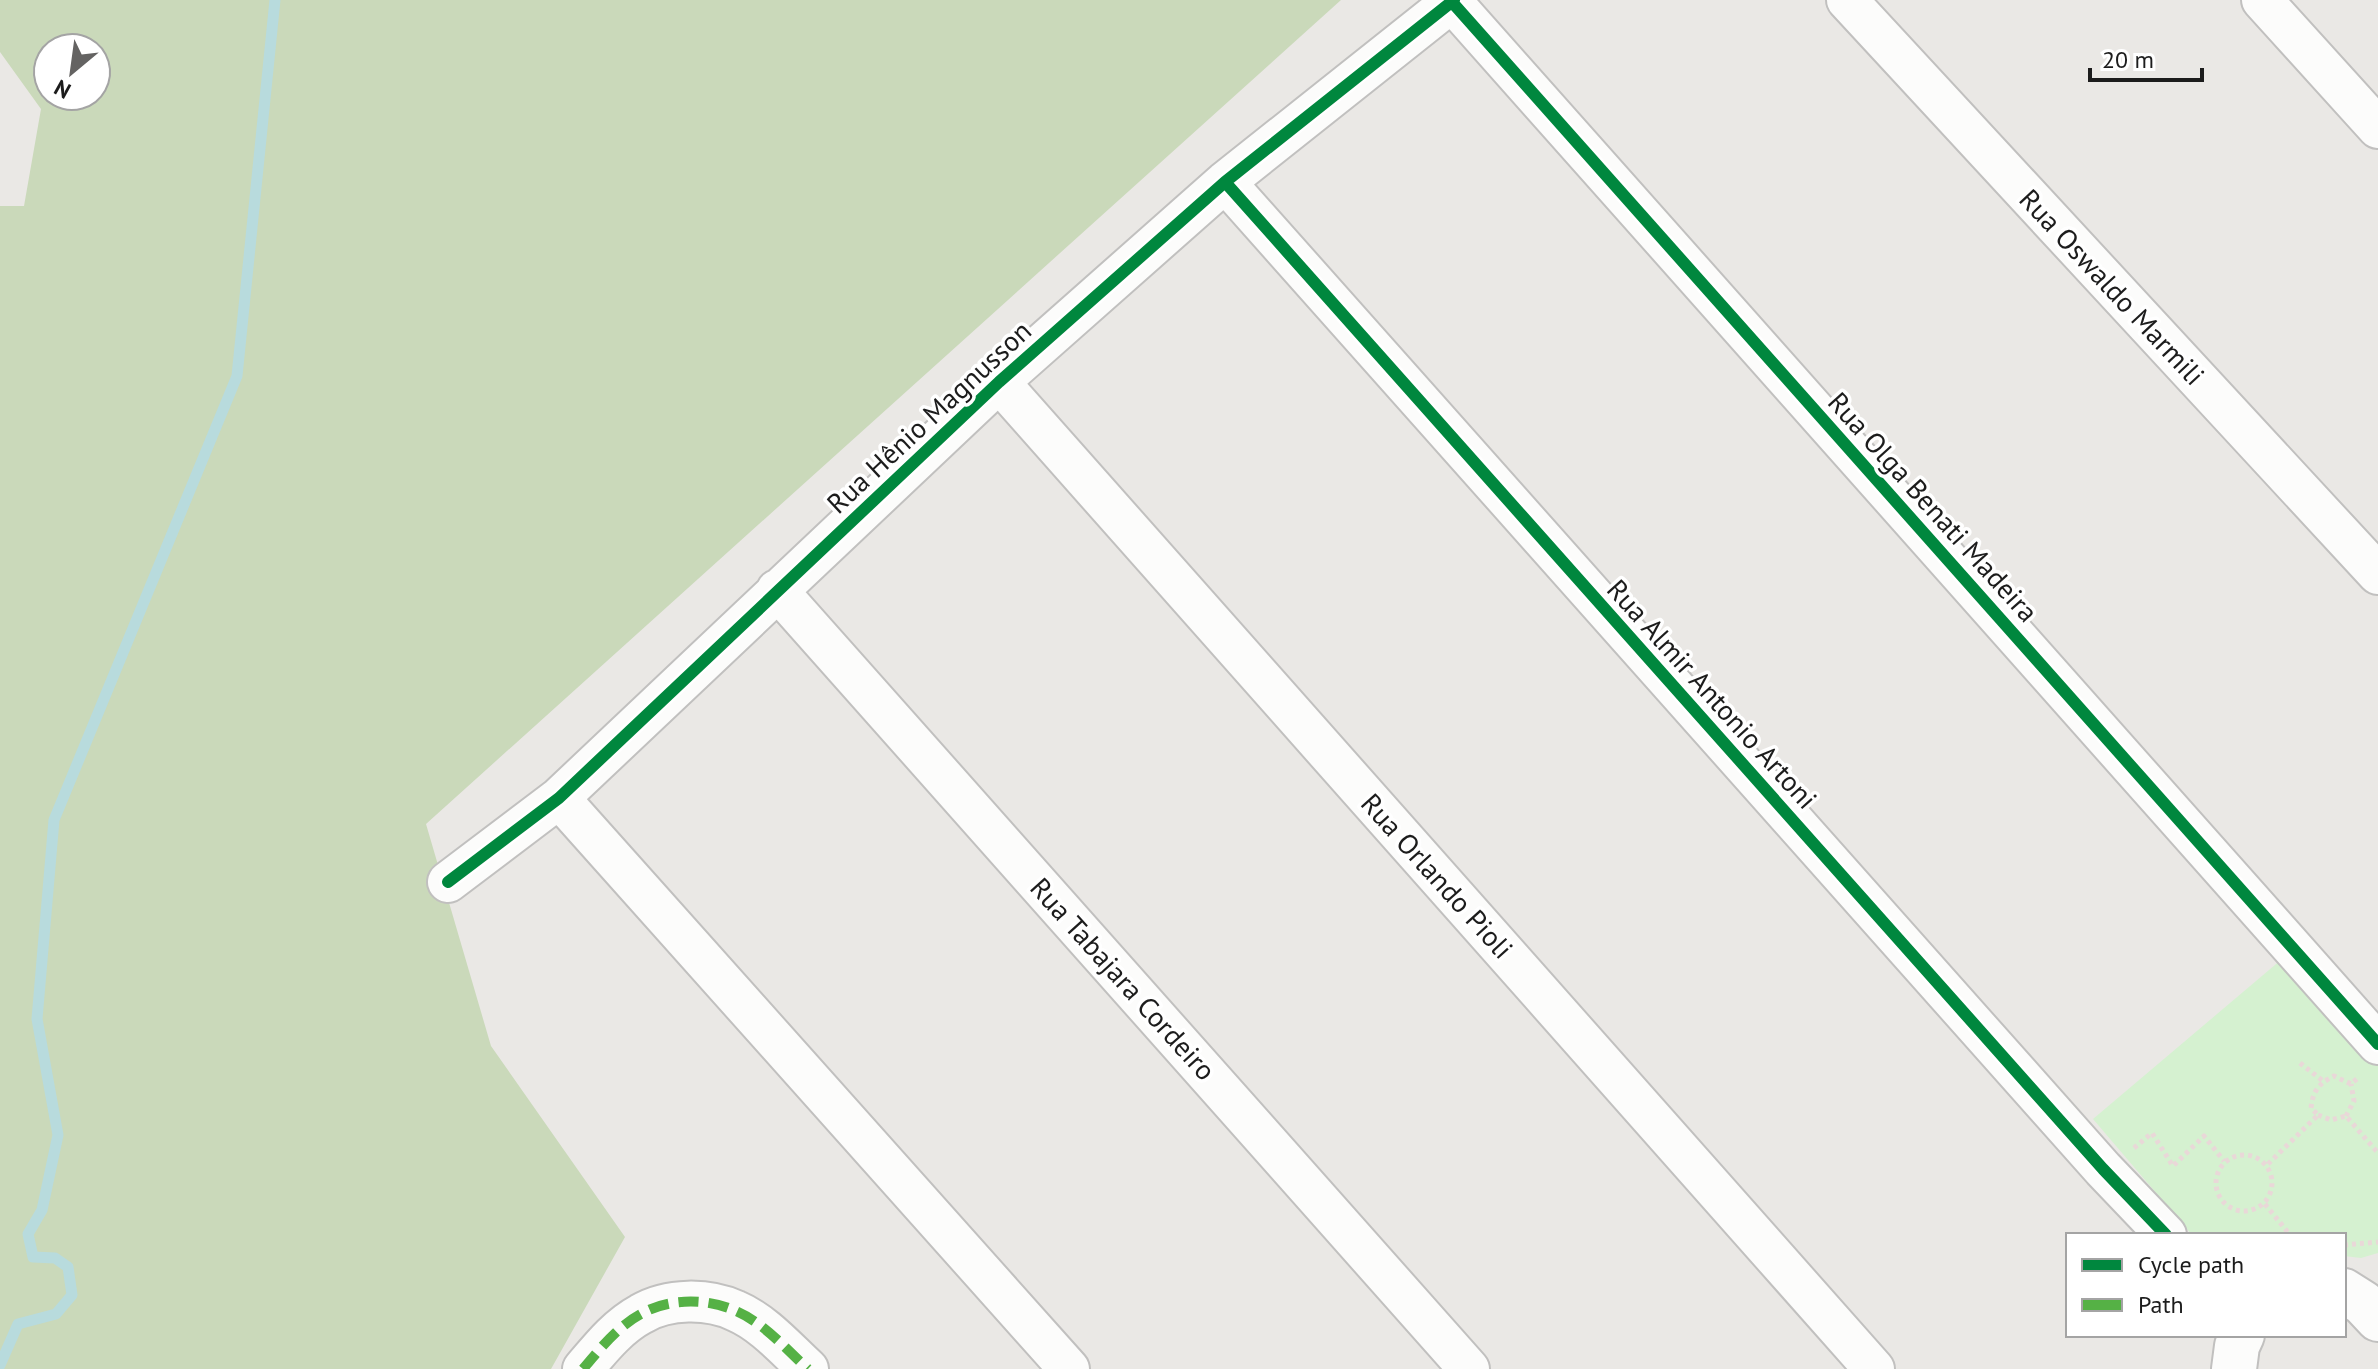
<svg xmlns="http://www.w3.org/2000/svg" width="2378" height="1369" font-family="'PT Sans',sans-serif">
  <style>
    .forest { fill: #cad9ba; fill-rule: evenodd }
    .park { fill: #d5f1d0 }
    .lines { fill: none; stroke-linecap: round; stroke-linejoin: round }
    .stream { stroke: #b8dbdd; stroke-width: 11 }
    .minor-casing { stroke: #c1c0bf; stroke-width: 44 }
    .tertiary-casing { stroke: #c1c0bf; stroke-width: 48 }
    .path { stroke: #e9d8d8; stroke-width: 5; stroke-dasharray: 4 4; stroke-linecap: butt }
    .minor { stroke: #fcfcfb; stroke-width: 40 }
    .tertiary { stroke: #fcfcfb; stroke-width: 44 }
    .quiet { stroke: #55b145; stroke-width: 10; stroke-dasharray: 20 10; stroke-linecap: butt }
    .cycleway-casing { stroke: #fff; stroke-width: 17 }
    .cycleway { stroke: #00873e; stroke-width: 12 }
    .labels { text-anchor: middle; stroke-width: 7; stroke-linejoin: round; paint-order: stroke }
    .street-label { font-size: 28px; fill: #1c1c1c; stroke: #fff }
  </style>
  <rect width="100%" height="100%" fill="#eae8e5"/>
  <path class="forest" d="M0,0H1341L426,824L491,1046L625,1237L551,1369H0V206H24L41,109L0,52ZM48,48H96V96H48Z"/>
  <path class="park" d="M2282,959L2378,1063V1253L2361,1258L2344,1256V1235H2192L2093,1119Z"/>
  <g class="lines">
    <path class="stream" d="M0,1365L18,1324L56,1314L72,1295L68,1267L55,1258L33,1257L28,1234L42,1210L58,1135L37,1019L54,820L237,376L275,0"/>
    <g class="minor-casing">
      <path id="minor" d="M1847,0L2378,574
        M2262,0L2378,128
        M1452,2L2378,1044
        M1225,182L2103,1169L2166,1235
        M999,382L1874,1369
        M777,590L1469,1369
        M559,798L1069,1369
        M448,882L559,798L999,382L1225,182L1454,0
        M583,1369C600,1349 617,1327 641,1314C668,1298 708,1298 736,1311C764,1323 786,1349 808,1369"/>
    </g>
    <g class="tertiary-casing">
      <path id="tertiary" d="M2344,1291L2363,1303L2378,1319
        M2234,1369L2237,1346L2242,1335"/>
    </g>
    <path class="path" d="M2300,1063L2323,1081
      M2318,1115L2331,1120L2346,1116L2378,1153
      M2346,1116L2354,1101L2351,1084
      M2134,1148L2152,1133L2173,1166L2204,1136L2224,1161
      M2216 1183a28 28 0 1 1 56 0a28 28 0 1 1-56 0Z
      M2268,1164L2318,1115L2311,1108C2313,1091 2318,1084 2334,1076L2351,1084L2359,1077
      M2265,1204L2290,1235
      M2344,1245L2378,1242"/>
    <use href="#minor" class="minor"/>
    <use href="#tertiary" class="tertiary"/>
    <path class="quiet" d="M583,1369C600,1349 617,1327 641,1314C668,1298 708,1298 736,1311C764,1323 786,1349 808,1369"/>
    <g class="cycleway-casing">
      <path id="cycleway" d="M1452,2L2378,1044
        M1225,182L2103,1169L2166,1235
        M448,882L559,798L999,382L1225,182L1454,0"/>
    </g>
    <use href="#cycleway" class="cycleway"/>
  </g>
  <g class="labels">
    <g class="street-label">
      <text transform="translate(2112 287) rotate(47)" y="10">Rua Oswaldo Marmili</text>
      <text transform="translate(929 417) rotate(-43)" y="10">Rua Hênio Magnusson</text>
      <text transform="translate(1933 507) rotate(48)" y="10">Rua Olga Benati Madeira</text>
      <text transform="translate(1712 694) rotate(48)" y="10">Rua Almir Antonio Artoni</text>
      <text transform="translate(1437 876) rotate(48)" y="10">Rua Orlando Pioli</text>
      <text transform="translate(1123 979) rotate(48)" y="10">Rua Tabajara Cordeiro</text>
    </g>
  </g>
  <rect x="2066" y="1233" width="280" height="104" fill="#ffffff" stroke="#a4a4a4" stroke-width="2"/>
  <rect x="2082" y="1259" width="40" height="12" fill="#00873e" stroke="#a4a4a4" stroke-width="2"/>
  <text x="2138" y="1273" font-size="24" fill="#1c1c1c">Cycle path</text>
  <rect x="2082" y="1299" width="40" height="12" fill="#55b145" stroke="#a4a4a4" stroke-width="2"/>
  <text x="2138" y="1313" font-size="24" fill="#1c1c1c">Path</text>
  <g transform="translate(72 72) rotate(209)"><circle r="38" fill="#ffffff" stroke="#a4a4a4" stroke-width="2"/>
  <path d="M0-6L14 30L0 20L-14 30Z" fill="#646362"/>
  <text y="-12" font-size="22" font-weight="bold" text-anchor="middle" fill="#1c1c1c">N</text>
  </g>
  <path d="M2090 68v12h112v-12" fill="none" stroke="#1c1c1c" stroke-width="4"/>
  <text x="2102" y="68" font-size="24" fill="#1c1c1c" stroke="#ffffff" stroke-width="6" paint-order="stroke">20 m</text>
</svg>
